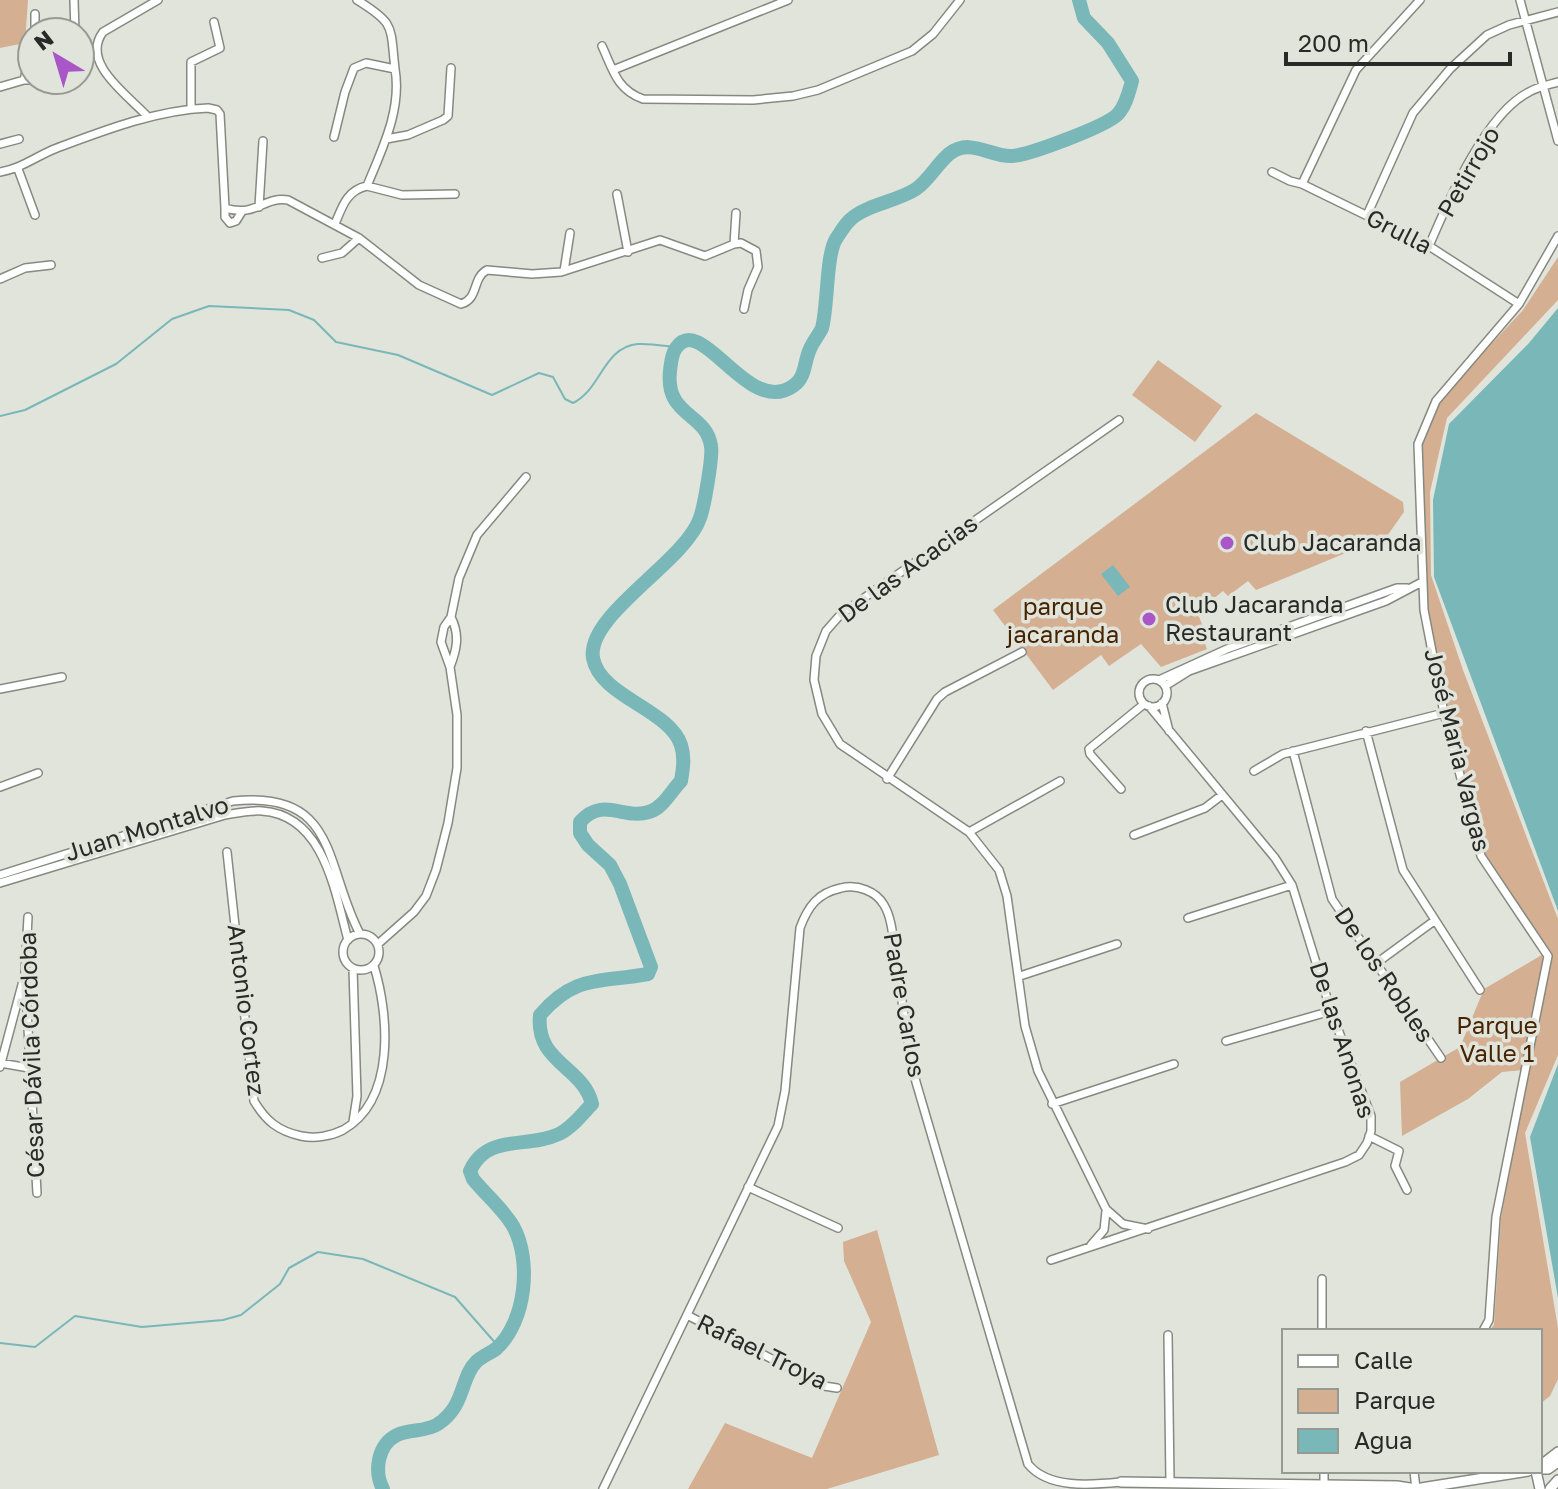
<svg xmlns="http://www.w3.org/2000/svg" width="1558" height="1489" font-family="'Golos Text',sans-serif">
  <style>
    .green { fill: #d4af92 }
    .water { fill: #79b7b8 }
    .lines { fill: none; stroke-linecap: round; stroke-linejoin: round }
    .stream { stroke: #79b7b8; stroke-width: 2 }
    .river { stroke: #79b7b8; stroke-width: 14 }
    .street-casing { stroke: #858a81; stroke-width: 10 }
    .secondary-casing { stroke: #858a81; stroke-width: 12 }
    .street { stroke: #fff; stroke-width: 7 }
    .secondary { stroke: #fff; stroke-width: 9 }
    .poi-dot { fill: #a956c6; stroke: #e0e4db; stroke-width: 3 }
    .labels { text-anchor: middle; stroke-width: 7; stroke-linejoin: round; paint-order: stroke }
    .street-label { font-size: 24px; fill: #292a27; stroke: #e0e4db }
    .poi-label { font-size: 24px; fill: #292a27; stroke: #e0e4db; text-anchor: start }
    .park-label { font-size: 24px; fill: #482300; stroke: #e0e4db }
  </style>
  <rect width="100%" height="100%" fill="#e0e4db"/>
  <path class="green" d="M0,0H28L25,43L0,48Z
    M1558,257V300L1447,418L1430,492L1431,575L1463,670L1558,919V1055L1525,1133L1558,1328V1379L1550,1396L1540,1404V1331H1489L1494,1325L1501,1219L1526,1074L1552,954L1483,855L1426,649L1419,556L1422,442L1439,400L1523,310Z
    M1158,360L1222,406L1195,442L1132,395Z
    M1256,413L1403,502L1404,512L1387,536L1256,590L1248,581L1228,596L1223,591L1197,612L1204,629L1200,631L1207,649L1161,667L1141,644L1109,666L1101,655L1053,690L993,610Z
    M1545,953L1523,1070L1502,1072L1468,1099L1402,1136L1400,1082L1460,1047L1484,989Z
    M877,1230L939,1455L827,1489H688L725,1423L812,1458L871,1322L844,1261L843,1242Z"/>
  <path class="water" d="M1558,308V911L1434,577L1433,500L1449,424L1529,343Z
    M1113,565L1130,587L1118,596L1101,574Z
    M1558,1064V1298L1530,1137Z"/>
  <g class="lines">
    <path class="stream" d="M0,416L25,410L116,364L172,319L209,306L289,310L314,320L336,342L398,355L492,395L539,373L553,377L565,399L573,403C601,390 603,347 638,344C652,343 669,347 684,348
      M0,1343L35,1347L75,1316L142,1327L223,1320L241,1315L280,1284L289,1268L318,1252L363,1259L455,1297L498,1346"/>
    <path class="river" d="M383,1489C374,1472 377,1445 397,1435C410,1429 426,1432 438,1424C466,1405 460,1378 476,1362C482,1356 491,1353 497,1348C526,1321 532,1260 513,1226C503,1209 486,1195 473,1179L470,1171C487,1133 527,1149 559,1134C572,1128 582,1114 592,1104C583,1066 535,1063 540,1015C575,974 600,983 648,974L651,967L620,884L610,865L588,845L580,833V822C603,796 623,820 649,812C663,808 671,791 681,781C683,769 685,757 681,745C669,709 600,697 593,658C586,615 685,562 700,518C704,507 713,457 711,446C706,412 665,417 670,371C671,364 671,355 676,348C702,311 748,418 793,386C806,378 804,361 810,349C813,341 819,335 822,328C828,306 826,255 836,239C840,233 845,224 851,219C866,205 898,201 916,189C929,180 937,164 949,154C970,137 990,157 1012,156C1029,155 1107,126 1118,114C1126,105 1129,92 1132,81L1108,43L1084,18L1079,0"/>
    <g class="street-casing">
      <path id="street" d="M74,0L75,32
        M357,0C396,24 390,26 395,69
        M1520,0L1558,141
        M35,32V14
        M602,46C613,70 617,90 643,99L753,100L793,96L818,90L912,51L933,34L960,0
        M32,48L24,80H52
        M80,60L95,51
        M613,70L788,0
        M0,87L24,80
        M191,109V62L220,48L214,22
        M148,117C128,95 80,63 103,32L158,0
        M334,137L345,92L354,68L366,63L395,69C402,110 382,149 367,186C347,190 342,207 335,224
        M386,139L408,135L443,120L448,116L451,68
        M0,144L19,139
        M18,169L35,215
        M0,172C23,168 36,156 57,148C105,130 157,110 208,108L217,110L220,114L225,208C256,218 263,196 288,200L359,238L419,285L461,304C479,299 472,278 487,270L532,274L561,272L660,240L705,256L734,244L741,243L756,251L758,267L748,290L744,309
        M1272,172L1290,181L1302,184L1429,246L1519,304
        M1302,184L1356,70L1420,0
        M367,186L402,195L455,194
        M617,194L628,252
        M259,207L263,141
        M225,208V217L230,223L236,221L241,213
        M1367,215L1413,113L1450,69L1487,35L1509,25L1558,12
        M734,244L736,213
        M1429,246C1448,202 1485,114 1529,92C1538,87 1548,85 1558,82
        M322,258L342,253L359,238
        M564,271L570,233
        M0,279L25,268L51,265
        M1119,420L841,614L826,631L816,656L814,680L822,714L840,744L969,832L999,870L1007,896L1025,1026L1038,1071L1106,1209L1123,1224L1148,1229
        M450,667C457,649 460,635 451,617
        M1139 693a14 14 0 1 1 28 0a14 14 0 1 1-28 0Z
        M1159,680L1227,649L1397,588H1407
        M1165,686L1189,671L1386,601L1422,582
        M0,689L62,677
        M1162,703L1169,731
        M1366,731L1403,870L1480,990
        M1293,751L1332,899L1441,1058
        M1254,771L1283,754L1444,713
        M887,779L937,699L945,692L1022,652
        M0,787L38,773
        M1121,789L1090,754L1089,749L1144,704
        M969,832L1060,781
        M1134,835L1205,808L1222,795
        M227,852L254,1101C266,1121 278,1131 301,1136C315,1139 331,1136 343,1130C396,1100 389,1015 374,966
        M0,875L233,801C339,790 324,866 360,934
        M0,883L225,815C237,813 250,810 262,811C324,815 335,892 348,940
        M28,917L25,973L37,1193
        M1188,918L1292,885
        M343 952a18 18 0 1 1 36 0a18 18 0 1 1-36 0Z
        M378,944L414,912L426,896L436,870L448,823L457,768V715L450,667L441,642L444,627L451,617L459,578L477,535L526,477
        M1378,962L1434,921
        M1020,976L1117,944
        M1226,1041L1331,1011
        M0,1063L29,1068
        M0,1067L23,981
        M1052,1104L1174,1064
        M353,1122L357,1096L353,969
        M1369,1136L1399,1151L1395,1166L1407,1190
        M748,1187L838,1228
        M1091,1245L1104,1230L1106,1211
        M1051,1260L1345,1162L1359,1155L1367,1143L1371,1131V1116L1331,1011L1292,885L1275,858L1149,706
        M1322,1279V1331
        M687,1315L824,1386L837,1388
        M1483,1331L1489,1320L1496,1217L1548,956L1481,856L1444,713L1424,610L1418,444L1436,401L1519,304L1558,236
        M1168,1335L1170,1482
        M1324,1471V1487
        M1414,1471L1416,1489
        M603,1489L778,1126L785,1091L800,928C808,906 818,893 841,888C857,884 876,891 884,905C892,918 893,938 895,953C902,996 906,1039 916,1082L1028,1464C1048,1489 1091,1485 1121,1482"/>
    </g>
    <g class="secondary-casing">
      <path id="secondary" d="M1540,1466L1558,1452
        M1540,1469H1548L1558,1462
        M1536,1471L1540,1489
        M1121,1482L1397,1486L1416,1489
        M1415,1489L1528,1471
        M1550,1489L1558,1480"/>
    </g>
    <use href="#street" class="street"/>
    <use href="#secondary" class="secondary"/>
  </g>
  <g class="poi-dot">
    <circle cx="1227" cy="543" r="8"/>
    <circle cx="1149" cy="619" r="8"/>
  </g>
  <g class="labels">
    <g class="street-label">
      <text transform="translate(1469 172) rotate(-60)" y="8">Petirrojo</text>
      <text transform="translate(1399 232) rotate(27)" y="8">Grulla</text>
      <text transform="translate(908 569) rotate(-36)" y="8">De las Acacias</text>
      <text transform="translate(1457 750) rotate(76)" y="8">José Maria Vargas</text>
      <text transform="translate(147 829) rotate(-17)" y="8">Juan Montalvo</text>
      <text transform="translate(1384 975) rotate(56)" y="8">De los Robles</text>
      <text transform="translate(904 1005) rotate(80)" y="8">Padre Carlos</text>
      <text transform="translate(246 1010) rotate(83)" y="8">Antonio Cortez</text>
      <text transform="translate(1342 1040) rotate(72)" y="8">De las Anonas</text>
      <text transform="translate(32 1055) rotate(-92)" y="8">César Dávila Córdoba</text>
      <text transform="translate(762 1352) rotate(26)" y="8">Rafael Troya</text>
    </g>
    <g class="poi-label">
      <text x="1243" y="551">Club Jacaranda</text>
      <text x="1165" y="613">Club Jacaranda<tspan x="1165" dy="28">Restaurant</tspan></text>
    </g>
    <g class="park-label">
      <text x="1063" y="615">parque<tspan x="1063" dy="28">jacaranda</tspan></text>
      <text x="1497" y="1034">Parque<tspan x="1497" dy="28">Valle 1</tspan></text>
    </g>
  </g>
  <rect x="1282" y="1329" width="260" height="144" fill="#e0e4db" stroke="#979a93" stroke-width="2"/>
  <rect x="1298" y="1355" width="40" height="12" fill="#ffffff" stroke="#979a93" stroke-width="2"/>
  <text x="1354" y="1369" font-size="24" fill="#292a27">Calle</text>
  <rect x="1298" y="1389" width="40" height="24" fill="#d4af92" stroke="#979a93" stroke-width="2"/>
  <text x="1354" y="1409" font-size="24" fill="#292a27">Parque</text>
  <rect x="1298" y="1429" width="40" height="24" fill="#79b7b8" stroke="#979a93" stroke-width="2"/>
  <text x="1354" y="1449" font-size="24" fill="#292a27">Agua</text>
  <g transform="translate(56 56) rotate(322)"><circle r="38" fill="#e0e4db" stroke="#979a93" stroke-width="2"/>
  <path d="M0-6L14 30L0 20L-14 30Z" fill="#a956c6"/>
  <text y="-12" font-size="22" font-weight="bold" text-anchor="middle" fill="#292a27">N</text>
  </g>
  <path d="M1286 52v12h224v-12" fill="none" stroke="#292a27" stroke-width="4"/>
  <text x="1298" y="52" font-size="24" fill="#292a27" stroke="#e0e4db" stroke-width="6" paint-order="stroke">200 m</text>
</svg>
